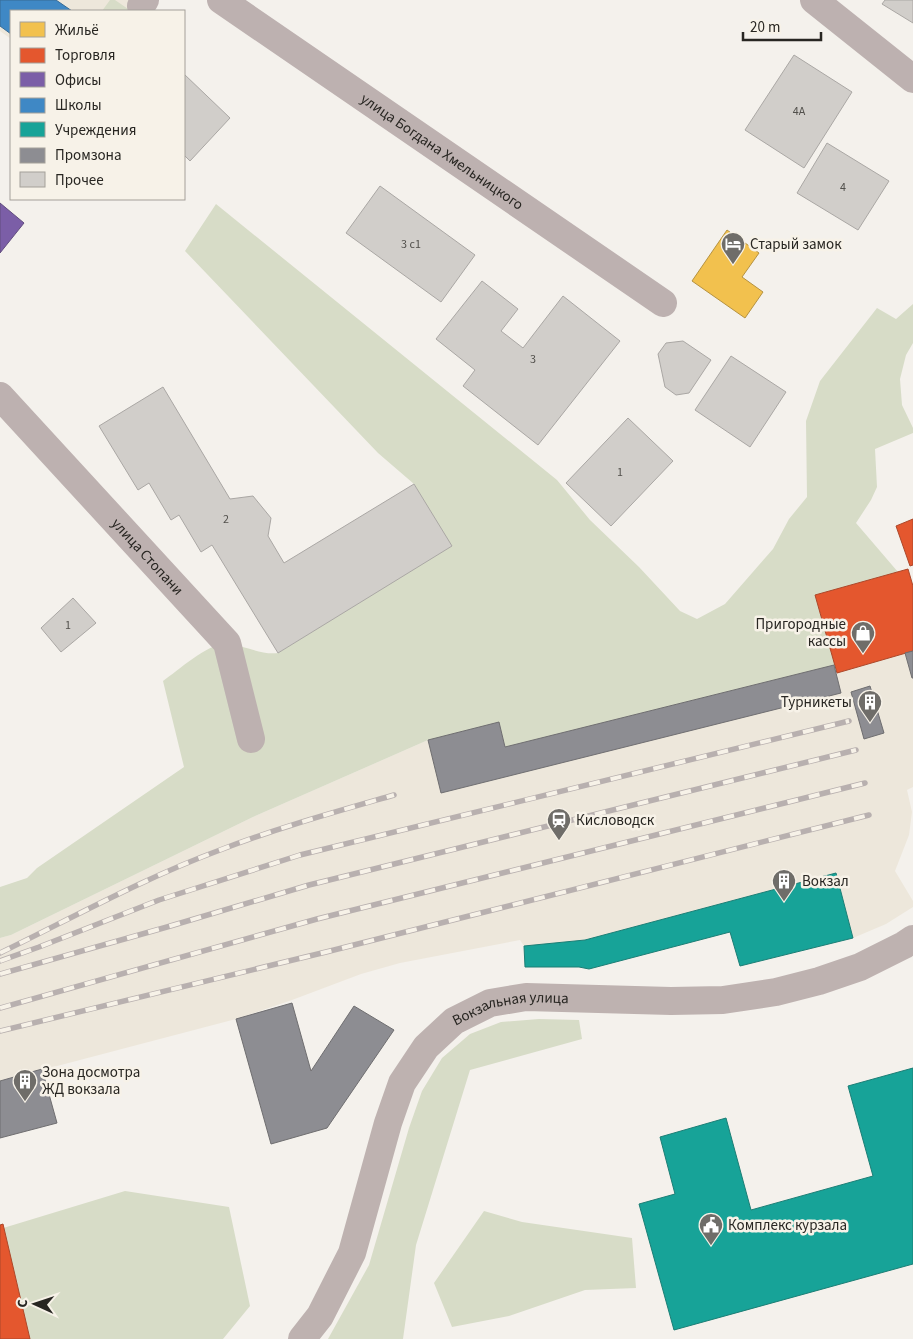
<svg xmlns="http://www.w3.org/2000/svg" width="913" height="1339" font-family="'Source Sans 3',sans-serif">
  <style>
    .built { fill: #ede7db }
    .green { fill: #d7dcc7 }
    .homes { fill: #f2c14e; stroke: #b59241 }
    .shops { fill: #e4572e; stroke: #ac482a }
    .offices { fill: #7b5ea7; stroke: #624d7f }
    .schools { fill: #3f88c5; stroke: #386b94 }
    .public { fill: #17a398; stroke: #1c7e75 }
    .industry { fill: #8d8d92; stroke: #6f6e70 }
    .building { fill: #d1ceca; stroke: #aaa7a4 }
    .lines { fill: none; stroke-linecap: round; stroke-linejoin: round }
    .minor { stroke: #bdb1b0; stroke-width: 28 }
    .major { stroke: #beb2b0; stroke-width: 28 }
    .rail-casing { stroke: #b8b0af; stroke-width: 5.5 }
    .rail { stroke: #f7f2e8; stroke-width: 4; stroke-dasharray: 11; stroke-linecap: butt }
    .labels { text-anchor: middle; stroke-width: 5; stroke-linejoin: round; paint-order: stroke }
    .number-label { font-size: 12px; fill: #52504c }
    .street-label { font-size: 15px; fill: #282622; stroke: #f7f2e8 }
    .poi-label { font-size: 15px; fill: #282622; stroke: #f7f2e8; text-anchor: start }
  </style>
  <rect width="100%" height="100%" fill="#f4f1ec"/>
  <path class="built" d="M0,0H133L149,11H11V39L0,31Z
    M905,653L913,678V787L907,790L912,812L909,835L895,871L913,901V907L886,924L853,938L836,873L585,940L524,946L520,940L400,963L361,974L292,1000L236,1019L0,1081V938L11,935L253,817L428,740L442,793L840,693L837,673Z"/>
  <path class="green" d="M110,0H115L131,11H102Z
    M216,204L557,480L590,520L639,567L680,611L697,619L725,604L773,549L789,519L807,497L806,421L820,381L877,308L896,319L913,304V343L906,355L900,379L902,405L913,428V433L875,449L877,487L871,500L856,523L898,572L816,595L834,659V665L505,747L499,722L428,740L253,817L11,935L0,938V887L27,878L37,868L184,767L163,681C179,670 210,641 229,644C246,646 261,655 278,653L451,546L414,484L378,453L185,251Z
    M539,1019L579,1020L582,1039L470,1070L416,1245L403,1339H328L369,1265L409,1128L422,1091L442,1058L470,1034L501,1022Z
    M125,1191L229,1207L250,1306L223,1339H0V1229Z
    M484,1211L522,1222L632,1238L636,1288L585,1290L509,1316L452,1327L434,1283Z"/>
  <path class="homes" d="M727,230L759,253L742,277L763,292L745,318L692,281Z"/>
  <path class="shops" d="M913,519V565L910,566L896,526Z
    M908,569L913,586V651L837,673L815,595Z
    M3,1224L30,1339H0V1225Z"/>
  <path class="offices" d="M0,203L24,223L0,253Z"/>
  <path class="schools" d="M0,0H56L72,11H11V34L0,26Z"/>
  <path class="public" d="M836,873L853,938L740,966L730,932L589,969L579,967H525L524,946L585,940Z
    M913,1068V1264L674,1330L639,1204L675,1194L660,1137L726,1118L751,1210L873,1176L848,1086Z"/>
  <path class="industry" d="M913,651V678H912L905,653Z
    M834,665L841,693L441,793L428,740L499,722L505,747Z
    M870,686L884,733L864,739L851,692Z
    M292,1003L311,1071L354,1006L394,1030L327,1128L271,1144L236,1019Z
    M42,1069L57,1123L0,1138V1081Z"/>
  <path class="building" d="M885,0H913V23L882,4Z
    M794,55L852,92L804,168L745,130Z
    M184,74L230,118L190,161L184,155Z
    M827,143L889,181L858,230L797,193Z
    M380,186L475,255L441,302L346,233Z
    M482,281L518,309L501,331L523,348L563,296L620,341L538,445L463,386L475,370L436,339Z
    M683,341L711,360L689,393L676,395L665,387L658,354L666,343Z
    M731,356L786,392L750,447L695,410Z
    M163,387L230,499L253,496L271,518L268,536L284,563L414,484L452,546L278,653L212,545L201,552L179,515L171,520L149,483L138,490L99,426Z
    M628,418L673,461L611,526L566,483Z
    M73,598L96,623L61,652L41,628Z"/>
  <g class="lines">
    <g class="minor">
      <path id="s1" d="M221,0L663,303"/>
      <path d="M814,0L913,79"/>
      <path d="M141,6L145,0"/>
      <path id="s2" d="M0,396L227,643L251,739"/>
    </g>
    <path class="major" id="s3" d="M302,1339L320,1316L352,1253L388,1123L402,1083L426,1047L454,1021L490,1003L526,997L671,1001L723,1000L776,992L819,981L860,967L904,945L913,939"/>
    <g class="rail-casing">
      <path id="rail" d="M0,953C72,918 144,878 220,850C277,828 335,812 394,795
        M0,961L39,947L159,900L300,855L849,721
        M0,974L167,927L309,885L856,750
        M0,1008L317,919L865,783
        M0,1031L326,952L869,815"/>
    </g>
    <use href="#rail" class="rail"/>
  </g>
  <defs>
    <g id="hotel-pin" transform="scale(1.25)"><path d="M0 17L-7.5 6A9.5 9.5 0 1 1 7.5 6Z" fill="#6f6d69" stroke="#f7f2e8"/><path d="M-6-4.5h1.5V1H6V5H4.5V3h-9V5H-6ZM-4 0a1.8 1.8 0 1 1 3.6 0ZM.5 0V-2.5h3Q6-2.5 6 0Z" fill="#fff"/></g>
    <g id="shop-pin" transform="scale(1.25)"><path d="M0 17L-7.5 6A9.5 9.5 0 1 1 7.5 6Z" fill="#6f6d69" stroke="#f7f2e8"/><path d="M-5-2.5h2.3a2.7 3.5 0 0 1 5.4 0H5L5.5 6h-11ZM-1.5-2.5h3a1.5 2.3 0 0 0-3 0Z" fill="#fff"/></g>
    <g id="building-pin" transform="scale(1.25)"><path d="M0 17L-7.5 6A9.5 9.5 0 1 1 7.5 6Z" fill="#6f6d69" stroke="#f7f2e8"/><path d="M-4-6H4V6H1V3H-1V6H-4ZM-2.5-4.3h1.7v1.8h-1.7ZM.8-4.3h1.7v1.8H.8ZM-2.5-1h1.7V.8h-1.7ZM.8-1h1.7V.8H.8Z" fill="#fff"/></g>
    <g id="station-pin" transform="scale(1.25)"><path d="M0 17L-7.5 6A9.5 9.5 0 1 1 7.5 6Z" fill="#6f6d69" stroke="#f7f2e8"/><path d="M-3-6H3Q5-6 5-4V2Q5 4 3 4L4.5 6H3L1.5 4h-3L-3 6H-4.5L-3 4Q-5 4-5 2V-4Q-5-6-3-6ZM-3.5-4v3h7v-3ZM-3.5 1v1.5H-2V1ZM2 1v1.5H3.5V1Z" fill="#fff"/></g>
    <g id="civic-pin" transform="scale(1.25)"><path d="M0 17L-7.5 6A9.5 9.5 0 1 1 7.5 6Z" fill="#6f6d69" stroke="#f7f2e8"/><path d="M-.6-6.5H3V-4.5H.6V-3L4-1V1h2V6H-6V1h2V-1L-.6-3ZM-1.2 2.5V6h2.4V2.5Z" fill="#fff"/></g>
  </defs>
  <g fill-rule="evenodd">
    <use href="#hotel-pin" x="733" y="244"/>
    <use href="#shop-pin" x="863" y="633"/>
    <use href="#building-pin" x="870" y="702"/>
    <use href="#station-pin" x="559" y="820"/>
    <use href="#building-pin" x="784" y="881"/>
    <use href="#building-pin" x="25" y="1081"/>
    <use href="#civic-pin" x="711" y="1225"/>
  </g>
  <g class="labels">
    <g class="number-label">
      <text x="799" y="115">4А</text>
      <text x="843" y="191">4</text>
      <text x="411" y="248">3 с1</text>
      <text x="533" y="363">3</text>
      <text x="620" y="476">1</text>
      <text x="226" y="523">2</text>
      <text x="68" y="629">1</text>
    </g>
    <g class="street-label">
      <text dy="5" stroke="none"><textPath href="#s1" startOffset="268">улица Богдана Хмельницкого</textPath></text>
      <text dy="5" stroke="none"><textPath href="#s2" startOffset="218">улица Стопани</textPath></text>
      <text dy="5" stroke="none"><textPath href="#s3" startOffset="418">Вокзальная улица</textPath></text>
    </g>
    <g class="poi-label">
      <text x="750" y="249">Старый замок</text>
      <text x="846" y="629" text-anchor="end">Пригородные<tspan x="846" dy="17">кассы</tspan></text>
      <text x="852" y="707" text-anchor="end">Турникеты</text>
      <text x="576" y="825">Кисловодск</text>
      <text x="802" y="886">Вокзал</text>
      <text x="42" y="1077">Зона досмотра<tspan x="42" dy="17">ЖД вокзала</tspan></text>
      <text x="728" y="1230">Комплекс курзала</text>
    </g>
  </g>
  <rect x="10" y="10" width="175" height="190" fill="#f7f2e8" stroke="#a4a099"/>
  <rect x="20" y="22" width="25" height="15" fill="#f2c14e" stroke="#a4a099"/>
  <text x="55" y="35" font-size="15" fill="#282622">Жильё</text>
  <rect x="20" y="48" width="25" height="15" fill="#e4572e" stroke="#a4a099"/>
  <text x="55" y="60" font-size="15" fill="#282622">Торговля</text>
  <rect x="20" y="72" width="25" height="15" fill="#7b5ea7" stroke="#a4a099"/>
  <text x="55" y="85" font-size="15" fill="#282622">Офисы</text>
  <rect x="20" y="98" width="25" height="15" fill="#3f88c5" stroke="#a4a099"/>
  <text x="55" y="110" font-size="15" fill="#282622">Школы</text>
  <rect x="20" y="122" width="25" height="15" fill="#17a398" stroke="#a4a099"/>
  <text x="55" y="135" font-size="15" fill="#282622">Учреждения</text>
  <rect x="20" y="148" width="25" height="15" fill="#8d8d92" stroke="#a4a099"/>
  <text x="55" y="160" font-size="15" fill="#282622">Промзона</text>
  <rect x="20" y="172" width="25" height="15" fill="#d1ceca" stroke="#a4a099"/>
  <text x="55" y="185" font-size="15" fill="#282622">Прочее</text>
  <g transform="translate(35 1304) rotate(273)" stroke="#f7f2e8" stroke-width="4" paint-order="stroke">
  <path d="M0-4L9 19L0 12L-9 19Z" fill="#282622"/>
  <text y="-8" font-size="14" font-weight="bold" text-anchor="middle" fill="#282622">С</text>
  </g>
  <path d="M743 32v8h78v-8" fill="none" stroke="#282622" stroke-width="2.5"/>
  <text x="750" y="32" font-size="15" fill="#282622" stroke="#f7f2e8" stroke-width="4" paint-order="stroke">20 m</text>
</svg>
